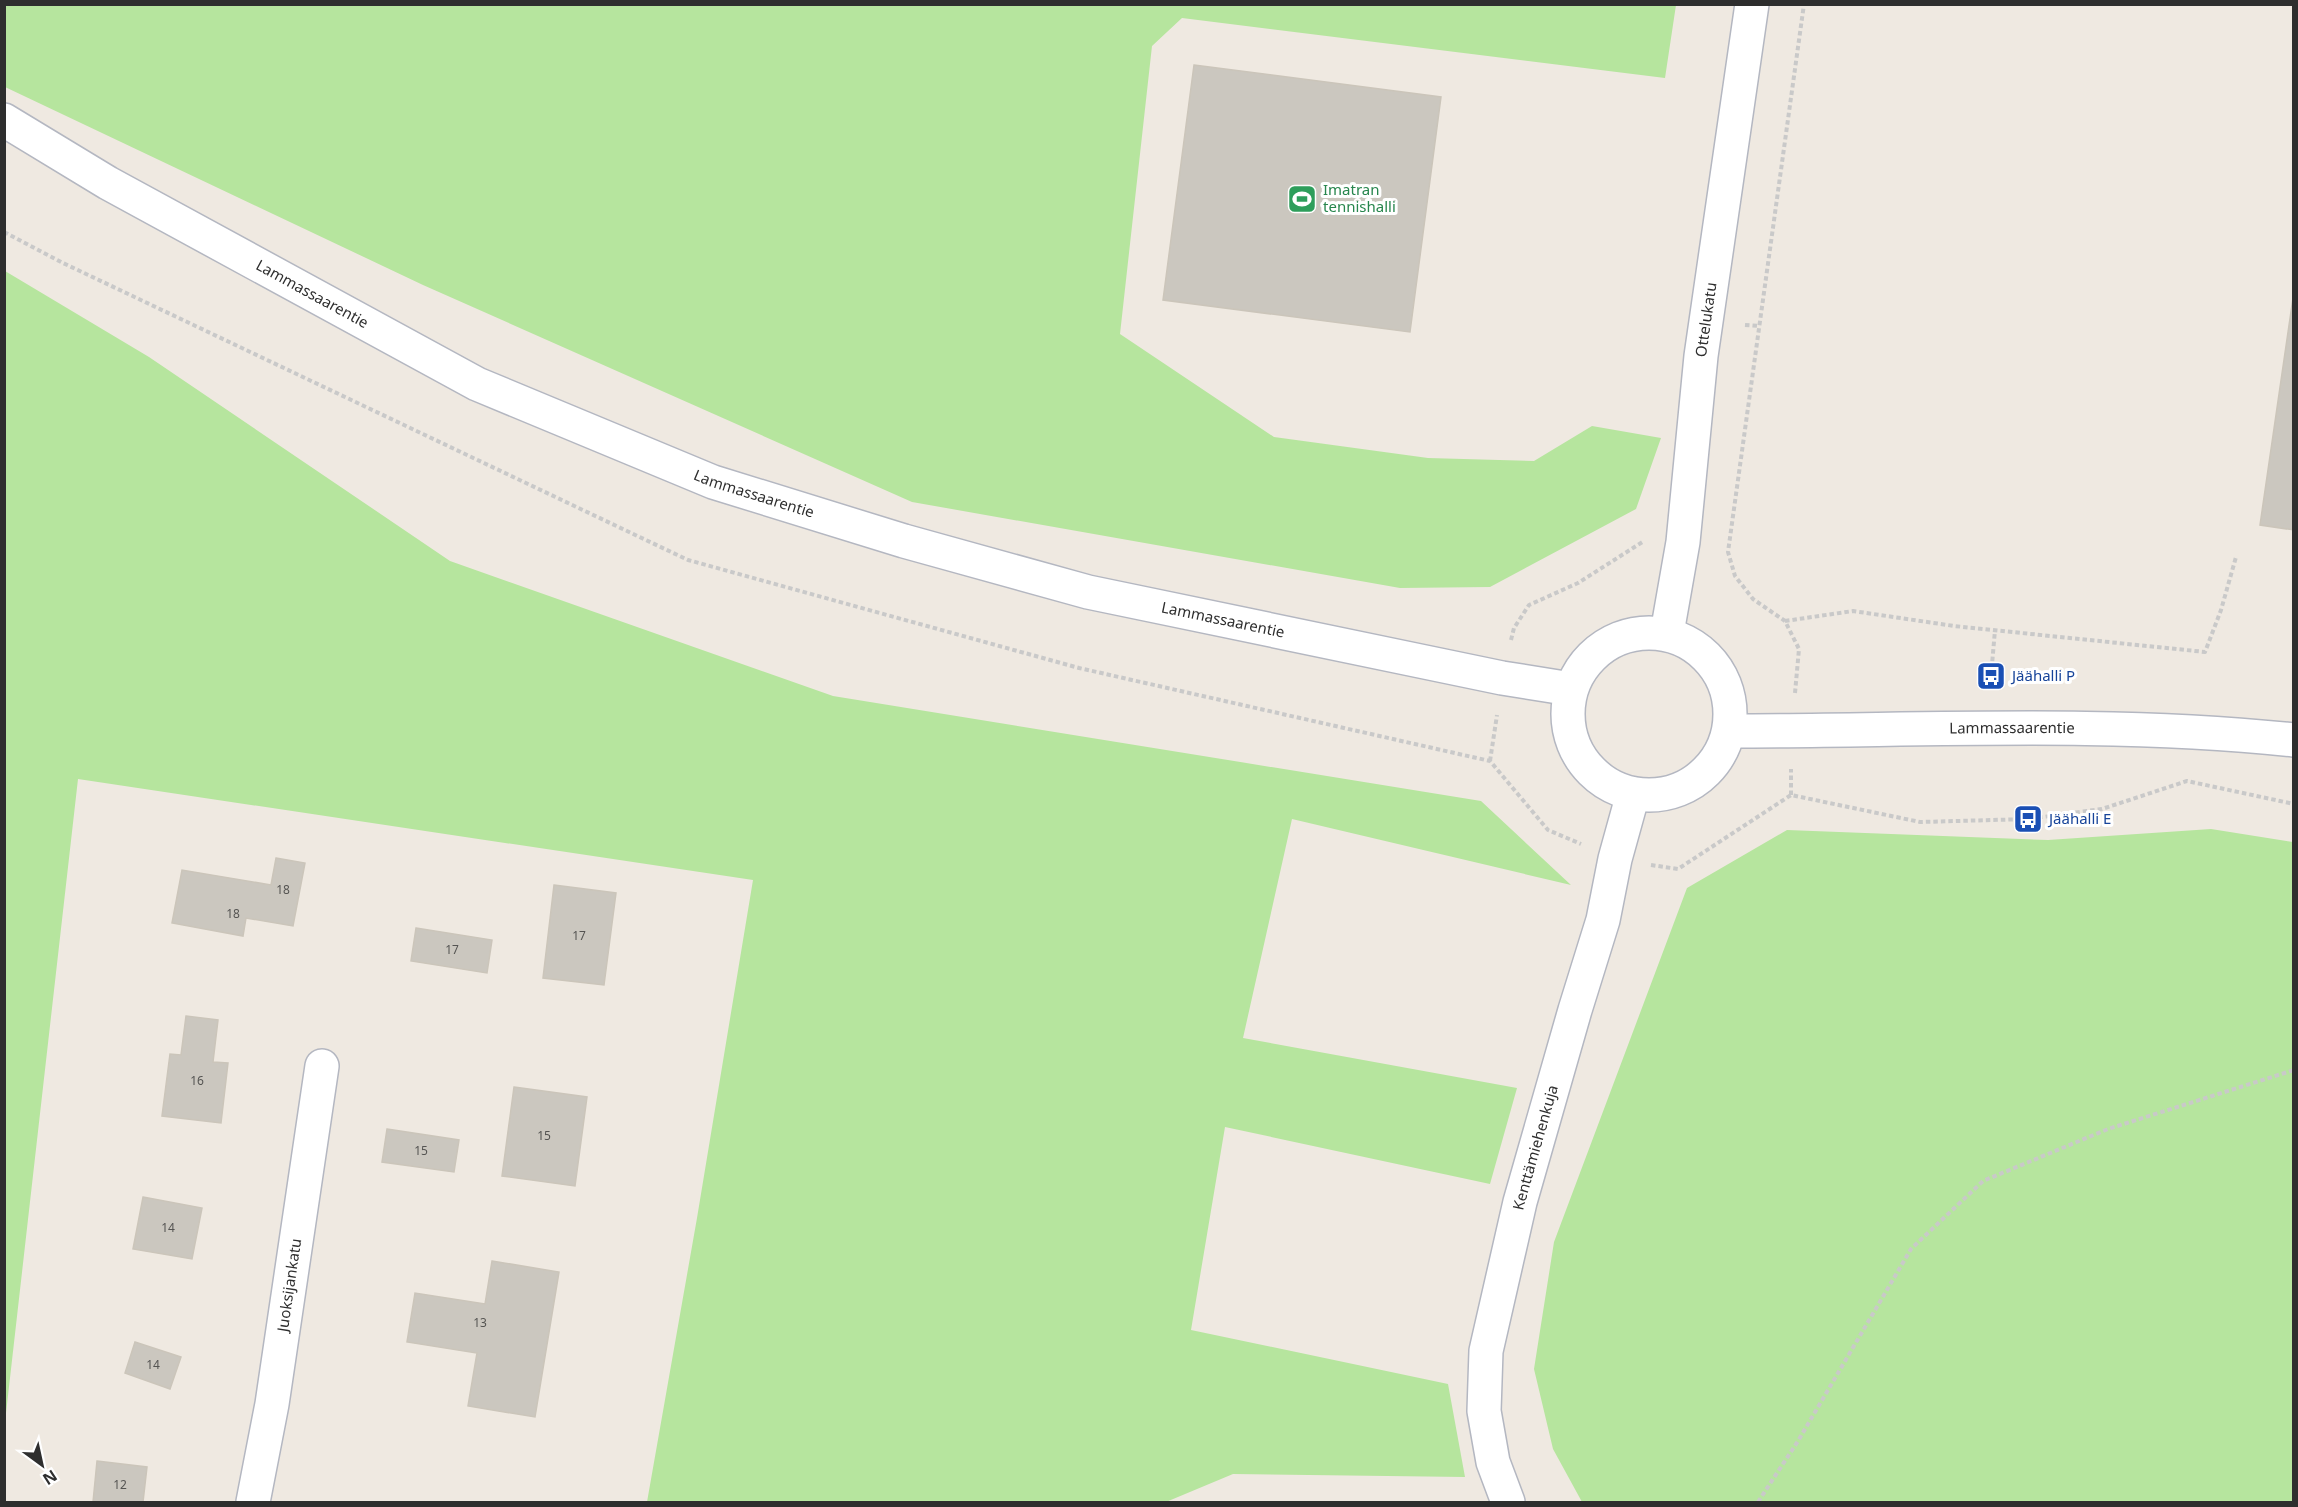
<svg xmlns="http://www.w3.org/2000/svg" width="2298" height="1507" font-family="'Noto Sans',sans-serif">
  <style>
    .green { fill: #b6e59e }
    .building { fill: #cbc7bf; stroke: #cbc5ba; stroke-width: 1.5 }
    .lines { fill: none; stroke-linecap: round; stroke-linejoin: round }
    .minor-casing { stroke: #b4b7c1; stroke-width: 36 }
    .path { stroke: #c9c9c9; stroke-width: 4; stroke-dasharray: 4.5 3; stroke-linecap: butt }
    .minor { stroke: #fff; stroke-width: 33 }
    .labels { text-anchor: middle; stroke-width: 6; stroke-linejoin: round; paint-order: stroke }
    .number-label { font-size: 12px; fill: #555452 }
    .leisure-label { font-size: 15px; fill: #27864d; stroke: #fff; text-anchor: start }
    .street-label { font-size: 15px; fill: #2e2e2e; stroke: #fff }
    .transit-label { font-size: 15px; fill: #164399; stroke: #fff; text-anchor: start }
  </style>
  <rect width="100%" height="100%" fill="#efe9e1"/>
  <path class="green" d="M4,5H1676L1665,78L1182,18L1152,46L1120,334L1274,437L1428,458L1534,461L1592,426L1661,438L1636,509L1490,587L1400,588L912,502L423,285L5,87Z
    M5,271L149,357L450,561L833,696L1481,801L1571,885L1292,819L1243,1038L1517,1088L1490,1184L1225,1127L1191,1330L1448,1384L1465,1477L1233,1474L1166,1502H647L697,1218L753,880L78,779L5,1422Z
    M2211,829L2293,842V1502H1582L1553,1449L1534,1369L1554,1242L1687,888L1787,830L2048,840Z"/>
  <path class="building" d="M1194,65L1441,97L1410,332L1163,300Z
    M2294,291V530L2260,525Z
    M276,858L305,863L293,926L246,918L243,936L172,923L182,870L271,885Z
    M554,885L616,893L604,985L543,978Z
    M416,928L492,940L487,973L411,961Z
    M186,1016L218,1020L213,1062L228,1063L221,1123L162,1116L170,1054L181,1055Z
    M514,1087L587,1097L575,1186L502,1176Z
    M387,1129L459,1140L454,1172L382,1162Z
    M143,1197L202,1208L192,1259L133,1249Z
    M492,1261L559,1272L535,1417L468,1406L477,1353L407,1342L415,1293L485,1304Z
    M135,1342L181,1357L170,1389L125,1373Z
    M97,1461L147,1467L143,1502H93Z"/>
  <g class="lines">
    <g class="minor-casing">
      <g id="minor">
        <path id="s1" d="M4,120L108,183L477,384L713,482L904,541L1088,592L1502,678L1571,689"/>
        <circle cx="1649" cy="714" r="81"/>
        <path id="s2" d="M1667,633L1683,542L1701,356L1752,4"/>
        <path id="s3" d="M1730,731C1918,731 2106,720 2294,740"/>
        <path id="s4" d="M253,1502L272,1404L322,1066"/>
        <path id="s5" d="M1508,1502L1493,1462L1484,1411L1486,1351L1520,1202L1575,1010L1603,920L1615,859L1633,794"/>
      </g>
    </g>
    <path class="path" d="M4,232L63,263L688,560L1079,668L1490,761L1548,830L1581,844
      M1745,325L1759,326
      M1785,621L1853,611L1954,626L2205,652L2221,610L2236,557
      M1511,640L1514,628L1529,605L1578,583L1644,541
      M1991,676L1995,630
      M1795,693L1799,649L1785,621L1753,599L1735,576L1728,552L1804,4
      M1490,761L1497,715
      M1791,795V769
      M1651,865L1678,869L1791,795L1920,822L2028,819L2102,809L2187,781L2294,804
      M1758,1502L1798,1441L1911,1249L1983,1181L2108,1129L2294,1070"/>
    <use href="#minor" class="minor"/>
  </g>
  <defs>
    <g id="stadium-square" transform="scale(1.5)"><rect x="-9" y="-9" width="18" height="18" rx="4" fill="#2e9e5b" stroke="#fff"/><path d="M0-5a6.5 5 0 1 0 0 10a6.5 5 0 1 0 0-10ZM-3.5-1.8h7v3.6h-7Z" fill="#fff"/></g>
    <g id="bus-square" transform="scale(1.5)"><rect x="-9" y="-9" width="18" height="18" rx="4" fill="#1a4fb4" stroke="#fff"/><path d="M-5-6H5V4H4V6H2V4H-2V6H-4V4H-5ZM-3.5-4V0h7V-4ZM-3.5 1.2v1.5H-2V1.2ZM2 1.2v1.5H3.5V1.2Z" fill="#fff"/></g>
  </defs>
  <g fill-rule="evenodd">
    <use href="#stadium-square" x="1302" y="199"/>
    <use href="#bus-square" x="1991" y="676"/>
    <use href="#bus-square" x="2028" y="819"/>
  </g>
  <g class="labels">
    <g class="number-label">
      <text x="283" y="894">18</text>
      <text x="233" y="918">18</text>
      <text x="579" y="940">17</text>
      <text x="452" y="954">17</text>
      <text x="197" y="1085">16</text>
      <text x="544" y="1140">15</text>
      <text x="421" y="1155">15</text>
      <text x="168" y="1232">14</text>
      <text x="480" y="1327">13</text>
      <text x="153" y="1369">14</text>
      <text x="120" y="1489">12</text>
    </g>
    <g class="leisure-label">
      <text x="1323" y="195">Imatran<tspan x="1323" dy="17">tennishalli</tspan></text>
    </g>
    <g class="street-label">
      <text dy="5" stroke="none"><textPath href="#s1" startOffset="354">Lammassaarentie</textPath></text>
      <text dy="5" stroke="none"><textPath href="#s2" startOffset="316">Ottelukatu</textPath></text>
      <text dy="5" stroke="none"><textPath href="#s1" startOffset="840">Lammassaarentie</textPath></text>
      <text dy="5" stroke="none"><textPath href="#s1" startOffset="1326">Lammassaarentie</textPath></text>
      <text dy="5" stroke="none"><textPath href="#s3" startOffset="282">Lammassaarentie</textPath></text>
      <text dy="5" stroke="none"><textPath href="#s5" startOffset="364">Kenttämiehenkuja</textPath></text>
      <text dy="5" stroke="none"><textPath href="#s4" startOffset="220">Juoksijankatu</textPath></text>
    </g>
    <g class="transit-label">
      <text x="2012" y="681">Jäähalli P</text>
      <text x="2049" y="824">Jäähalli E</text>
    </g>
  </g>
  <rect width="2298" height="1507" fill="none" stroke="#2e2e2e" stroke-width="12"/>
  <g transform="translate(42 1465) rotate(147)" stroke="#ffffff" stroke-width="4.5" paint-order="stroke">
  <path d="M0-4.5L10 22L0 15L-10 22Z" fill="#2e2e2e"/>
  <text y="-9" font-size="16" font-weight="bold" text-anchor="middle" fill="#2e2e2e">N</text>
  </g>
</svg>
